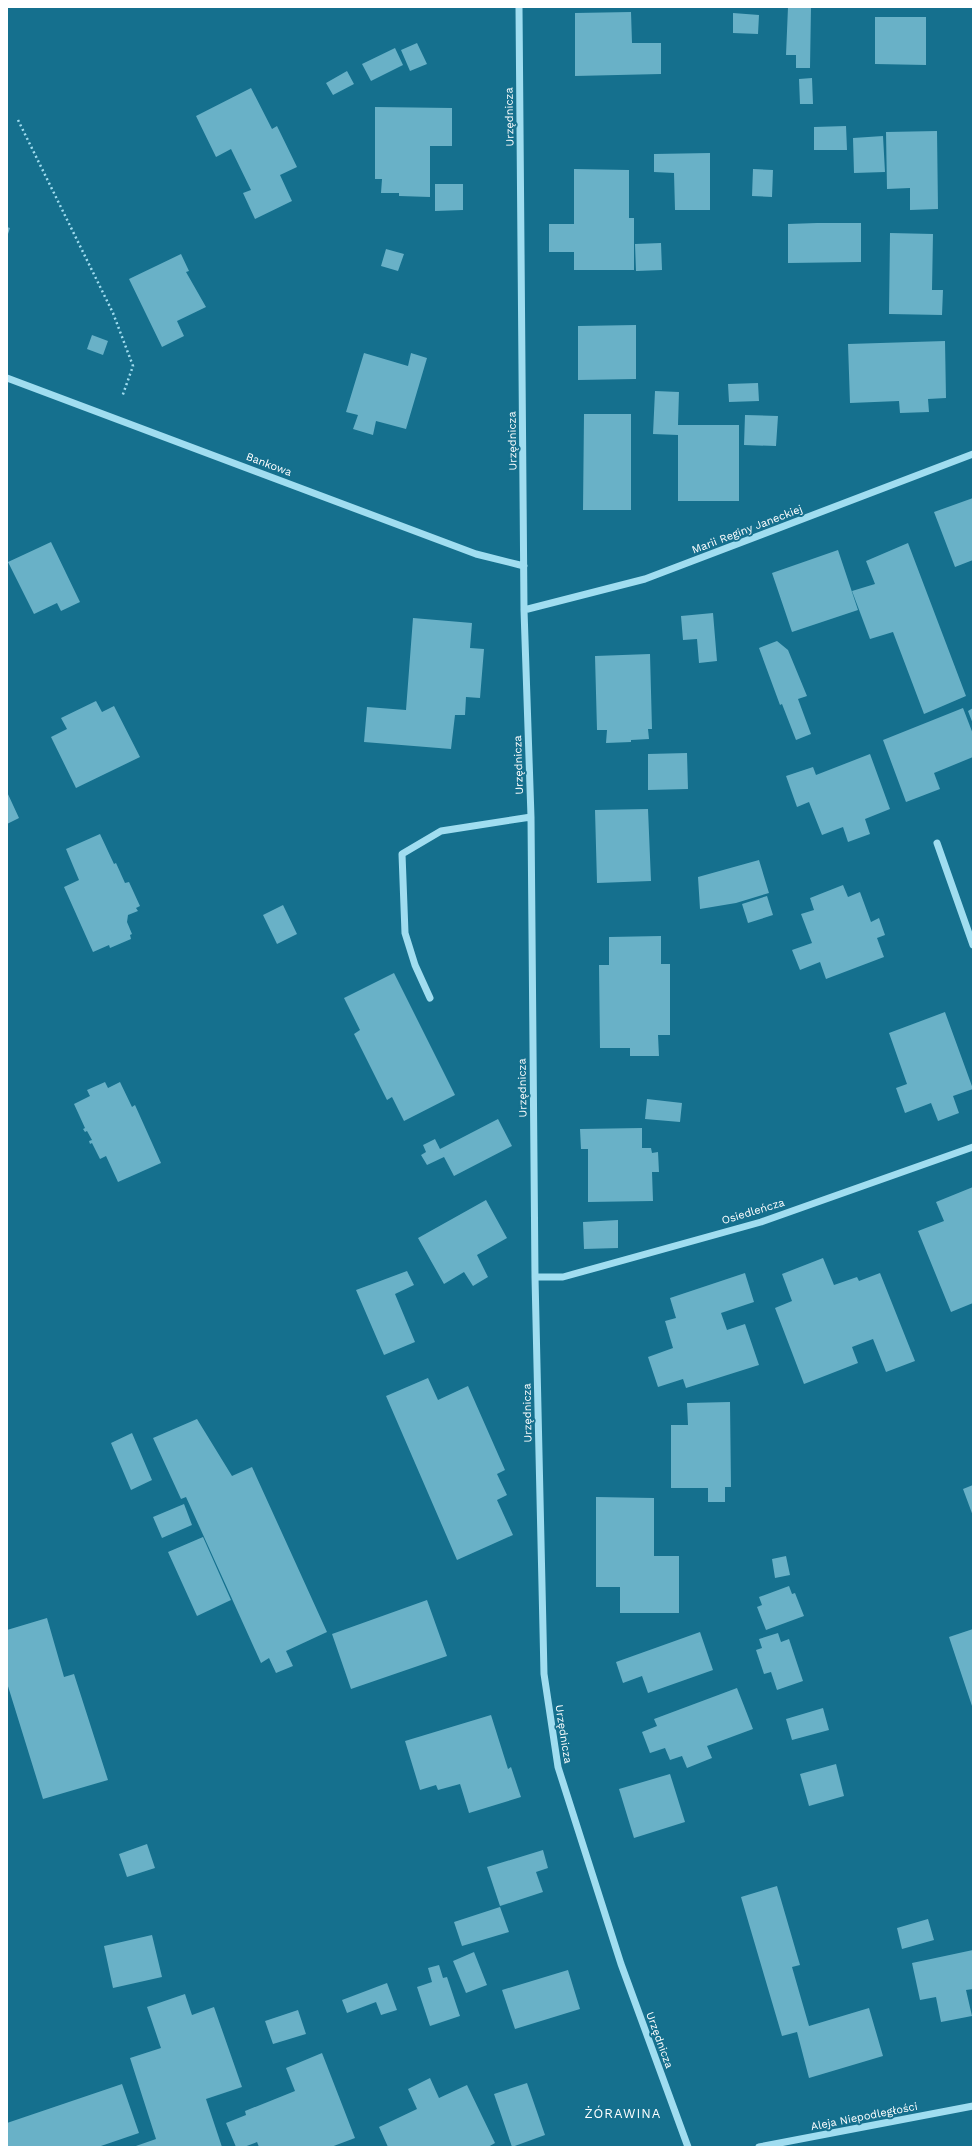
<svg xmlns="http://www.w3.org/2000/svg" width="980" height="2154" font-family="'Work Sans',sans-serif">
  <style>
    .building { fill: #69b1c7 }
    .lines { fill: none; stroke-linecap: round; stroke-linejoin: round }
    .path { stroke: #a0ddf0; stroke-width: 2.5; stroke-dasharray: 2 3; stroke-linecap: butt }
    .minor { stroke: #a0ddf0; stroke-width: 7 }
    .labels { text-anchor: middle; stroke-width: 4; stroke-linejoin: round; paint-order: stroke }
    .street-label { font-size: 11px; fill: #fff; stroke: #15708e }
    .quarter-label { font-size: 13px; letter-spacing: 1px; fill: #fff; stroke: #15708e }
  </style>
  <rect width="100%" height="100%" fill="#15708e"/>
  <path class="building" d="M788,7H811L810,68H796V55H786Z
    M631,12L632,43H661V74L575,76V13Z
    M733,13L759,15L758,34L733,33Z
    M875,17H926V65L875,64Z
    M417,43L427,64L410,71L401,50Z
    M395,48L403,65L371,81L362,64Z
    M347,71L354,84L333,95L326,83Z
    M812,78L813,104H800L799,79Z
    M251,88L272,129L277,126L297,167L280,175L292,201L255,219L243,193L251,190L231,149L216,157L196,116Z
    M375,107L452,108V146H430V197L399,196V193H381L382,179H375Z
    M846,126L847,150H814V127Z
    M937,131L938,209L910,210V188L887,189L886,132Z
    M883,136L885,172L854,173L853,138Z
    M710,153V210H675L674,173L654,172V154Z
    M574,169L629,170V218H634V270H574V252H549V224H574Z
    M753,169L773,170L772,197L752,196Z
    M435,184H463V210L435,211Z
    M817,223H861V262L788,263V224Z
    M7,227L10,228L7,237Z
    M890,233L933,234L932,290H943L942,315L889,314Z
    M661,243L662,270L636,271L635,244Z
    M386,249L404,254L398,271L381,266Z
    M181,254L189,271L186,272L206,307L177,321L184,336L162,347L129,279Z
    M636,325V379L578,380V326Z
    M92,335L108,341L103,355L87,349Z
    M945,341L946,398L928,399L929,412L900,413L899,401L850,403L848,344Z
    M364,353L408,366L411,353L427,358L406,429L376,421L373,435L353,429L358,415L346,412Z
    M758,383L759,401L729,402L728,384Z
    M655,391L679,392L678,425H739V501H678V435L653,434Z
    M584,414H631V510H583Z
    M745,415L778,416L776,446L744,445Z
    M973,498V560L955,567L934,512Z
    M51,542L80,602L61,611L57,603L34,614L8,562Z
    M908,543L966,696L924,714L893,632L870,639L852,591L875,584L866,561Z
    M838,550L858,610L792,632L772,573Z
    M713,613L717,661L699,663L697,639L683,640L681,616Z
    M413,618L472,623L470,648L484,649L480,698L466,697L465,715H455L451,749L364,742L367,707L406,710Z
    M777,641L788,650L807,696L798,699L811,734L796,740L782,704L780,705L759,648Z
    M650,654L652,729H648L649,739L631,740V742L606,743L607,730H597L595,656Z
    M96,701L102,712L114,706L140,757L76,788L51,737L67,729L61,718Z
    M963,708L973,734V757L934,773L940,789L906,802L883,740Z
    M973,708V724L968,711Z
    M687,753L688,789L648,790V754Z
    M870,754L890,809L865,819L870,834L848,842L843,827L822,835L809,802L797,807L786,776L813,767L816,775Z
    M7,792L19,818L7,824Z
    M648,809L651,881L597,883L595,810Z
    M100,834L114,864L116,863L125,883L129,882L140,906L136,908L138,911L128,915L127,922L132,934L130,935L131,939L110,948L109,945L93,952L64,887L79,880L66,849Z
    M759,860L769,893L736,903L700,909L698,877Z
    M843,885L848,897L860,892L871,922L879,918L885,935L877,938L884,957L826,979L820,962L800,970L792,950L812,943L801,914L814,910L810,898Z
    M767,896L773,915L748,923L742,904Z
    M283,905L297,934L277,944L263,915Z
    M661,936V964H670V1035H658L659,1056H630V1048H600L599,965H609V937Z
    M394,973L455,1095L404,1121L392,1097L387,1100L354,1034L360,1030L344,998Z
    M945,1012L973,1089L953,1096L959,1113L938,1121L931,1103L905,1113L896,1088L907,1084L889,1033Z
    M105,1082L108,1088L120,1082L132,1107L135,1105L161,1163L118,1182L106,1156L100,1159L92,1143L90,1144L89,1141L92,1140L87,1131L85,1132L83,1129L85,1128L74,1104L90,1096L87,1090Z
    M647,1099L682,1103L680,1122L645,1119Z
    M498,1119L512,1146L454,1176L444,1157L427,1165L421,1155L426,1152L423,1145L435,1139L440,1149Z
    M642,1128V1148H651L652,1153L658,1152L659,1172H652L653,1201L588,1202V1149H581L580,1129Z
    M973,1187V1303L951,1312L918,1231L944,1221L936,1202Z
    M486,1200L507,1238L477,1255L488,1277L473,1286L464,1272L444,1284L418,1238Z
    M618,1220V1248L584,1249L583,1222Z
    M823,1258L834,1285L857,1277L859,1281L880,1273L915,1361L886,1372L873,1339L852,1347L858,1363L804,1384L775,1308L792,1301L782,1274Z
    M407,1271L414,1285L395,1294L415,1342L384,1355L356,1290Z
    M745,1273L754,1302L721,1313L727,1330L745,1324L759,1365L686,1388L683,1379L658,1387L648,1357L673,1348L665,1321L676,1318L670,1298Z
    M428,1378L438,1400L468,1386L505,1470L497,1474L507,1495L497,1500L513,1535L457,1560L386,1396Z
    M730,1402L731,1487H725V1502H708V1488H671V1425H688L687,1403Z
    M197,1419L232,1476L252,1467L327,1632L286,1651L293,1666L276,1673L269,1658L261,1663L186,1497L181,1499L153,1438Z
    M132,1433L152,1480L131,1490L111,1443Z
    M973,1485V1516L963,1489Z
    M596,1497L654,1498V1556H679V1613H620V1587H596Z
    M184,1504L192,1525L162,1538L153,1517Z
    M203,1537L231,1600L197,1616L168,1552Z
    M786,1556L790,1575L775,1578L772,1559Z
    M789,1586L792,1594L795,1593L804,1616L766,1630L757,1607L762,1605L759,1597Z
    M427,1600L447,1656L351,1689L332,1634Z
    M47,1618L64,1677L74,1674L108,1780L43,1799L7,1683V1630Z
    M973,1629V1709L949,1637Z
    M700,1632L713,1670L648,1693L642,1676L623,1683L616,1662Z
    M778,1633L781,1642L789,1639L803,1681L777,1690L771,1672L764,1674L756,1650L762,1648L759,1639Z
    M737,1688L753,1729L707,1746L712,1758L687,1768L682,1756L670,1760L665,1748L650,1753L642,1732L657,1726L654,1719Z
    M823,1708L829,1730L792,1740L786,1719Z
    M491,1715L508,1769L511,1767L521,1797L469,1813L460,1784L438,1790L436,1785L420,1790L405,1741Z
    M836,1764L844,1796L809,1806L800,1774Z
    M670,1774L685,1822L634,1838L619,1789Z
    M147,1844L155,1868L127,1877L119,1854Z
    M543,1850L548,1868L536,1872L543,1892L500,1906L487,1867Z
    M777,1886L800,1965L792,1967L809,2026L869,2008L883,2056L809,2078L797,2032L782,2036L741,1897Z
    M500,1907L509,1932L462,1946L454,1922Z
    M928,1919L934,1940L902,1949L897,1928Z
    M152,1935L162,1977L113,1988L104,1946Z
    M973,1950V1989L966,1990L972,2016L941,2022L936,1997L920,2000L912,1963Z
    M474,1952L487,1985L466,1993L453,1961Z
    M439,1965L443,1978L447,1977L460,2016L430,2026L417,1987L432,1982L428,1968Z
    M568,1970L580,2009L515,2029L502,1990Z
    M387,1983L397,2010L381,2015L376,2002L347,2013L342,2000Z
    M185,1994L192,2015L214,2007L242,2087L206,2099L222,2147H133L156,2139L130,2058L161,2048L147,2007Z
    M298,2010L306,2034L273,2044L265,2021Z
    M322,2053L355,2138L331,2147H259L257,2142L244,2147H236L226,2123L246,2115L245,2111L295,2091L286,2068Z
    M430,2078L439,2098L467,2085L495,2143L488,2147H388L379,2127L417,2109L408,2089Z
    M527,2083L545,2135L512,2147L494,2094Z
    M122,2084L139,2133L98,2147H7V2123Z"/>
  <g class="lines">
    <path class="path" d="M18,120L113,313L133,366L122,397"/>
    <path class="minor" d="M519,7L524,610L531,817L535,1277L544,1674L558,1767L621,1964L688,2147
      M7,378L476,554L524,566
      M524,610L645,579L973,454
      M937,843L973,945
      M430,998L415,965L405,933L402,854L441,831L531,817
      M535,1277H563L761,1222L973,1147
      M759,2147L973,2106"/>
  </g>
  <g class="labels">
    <g class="street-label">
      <text transform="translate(509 117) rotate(-91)" y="4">Urzędnicza</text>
      <text transform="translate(512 441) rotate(-91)" y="4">Urzędnicza</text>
      <text transform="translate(269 464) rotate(21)" y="4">Bankowa</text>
      <text transform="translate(747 529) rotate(-21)" y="4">Marii Reginy Janeckiej</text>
      <text transform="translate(518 765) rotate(-92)" y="4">Urzędnicza</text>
      <text transform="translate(522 1088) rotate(-91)" y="4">Urzędnicza</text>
      <text transform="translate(753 1211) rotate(-17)" y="4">Osiedleńcza</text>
      <text transform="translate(527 1413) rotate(-91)" y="4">Urzędnicza</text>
      <text transform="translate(564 1734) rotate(81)" y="4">Urzędnicza</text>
      <text transform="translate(660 2040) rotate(70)" y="4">Urzędnicza</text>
      <text transform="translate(864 2116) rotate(-11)" y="4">Aleja Niepodległości</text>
    </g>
    <g class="quarter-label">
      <text x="623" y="2118">ŻÓRAWINA</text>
    </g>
  </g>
  <rect width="980" height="2154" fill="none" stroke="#ffffff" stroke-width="16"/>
</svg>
